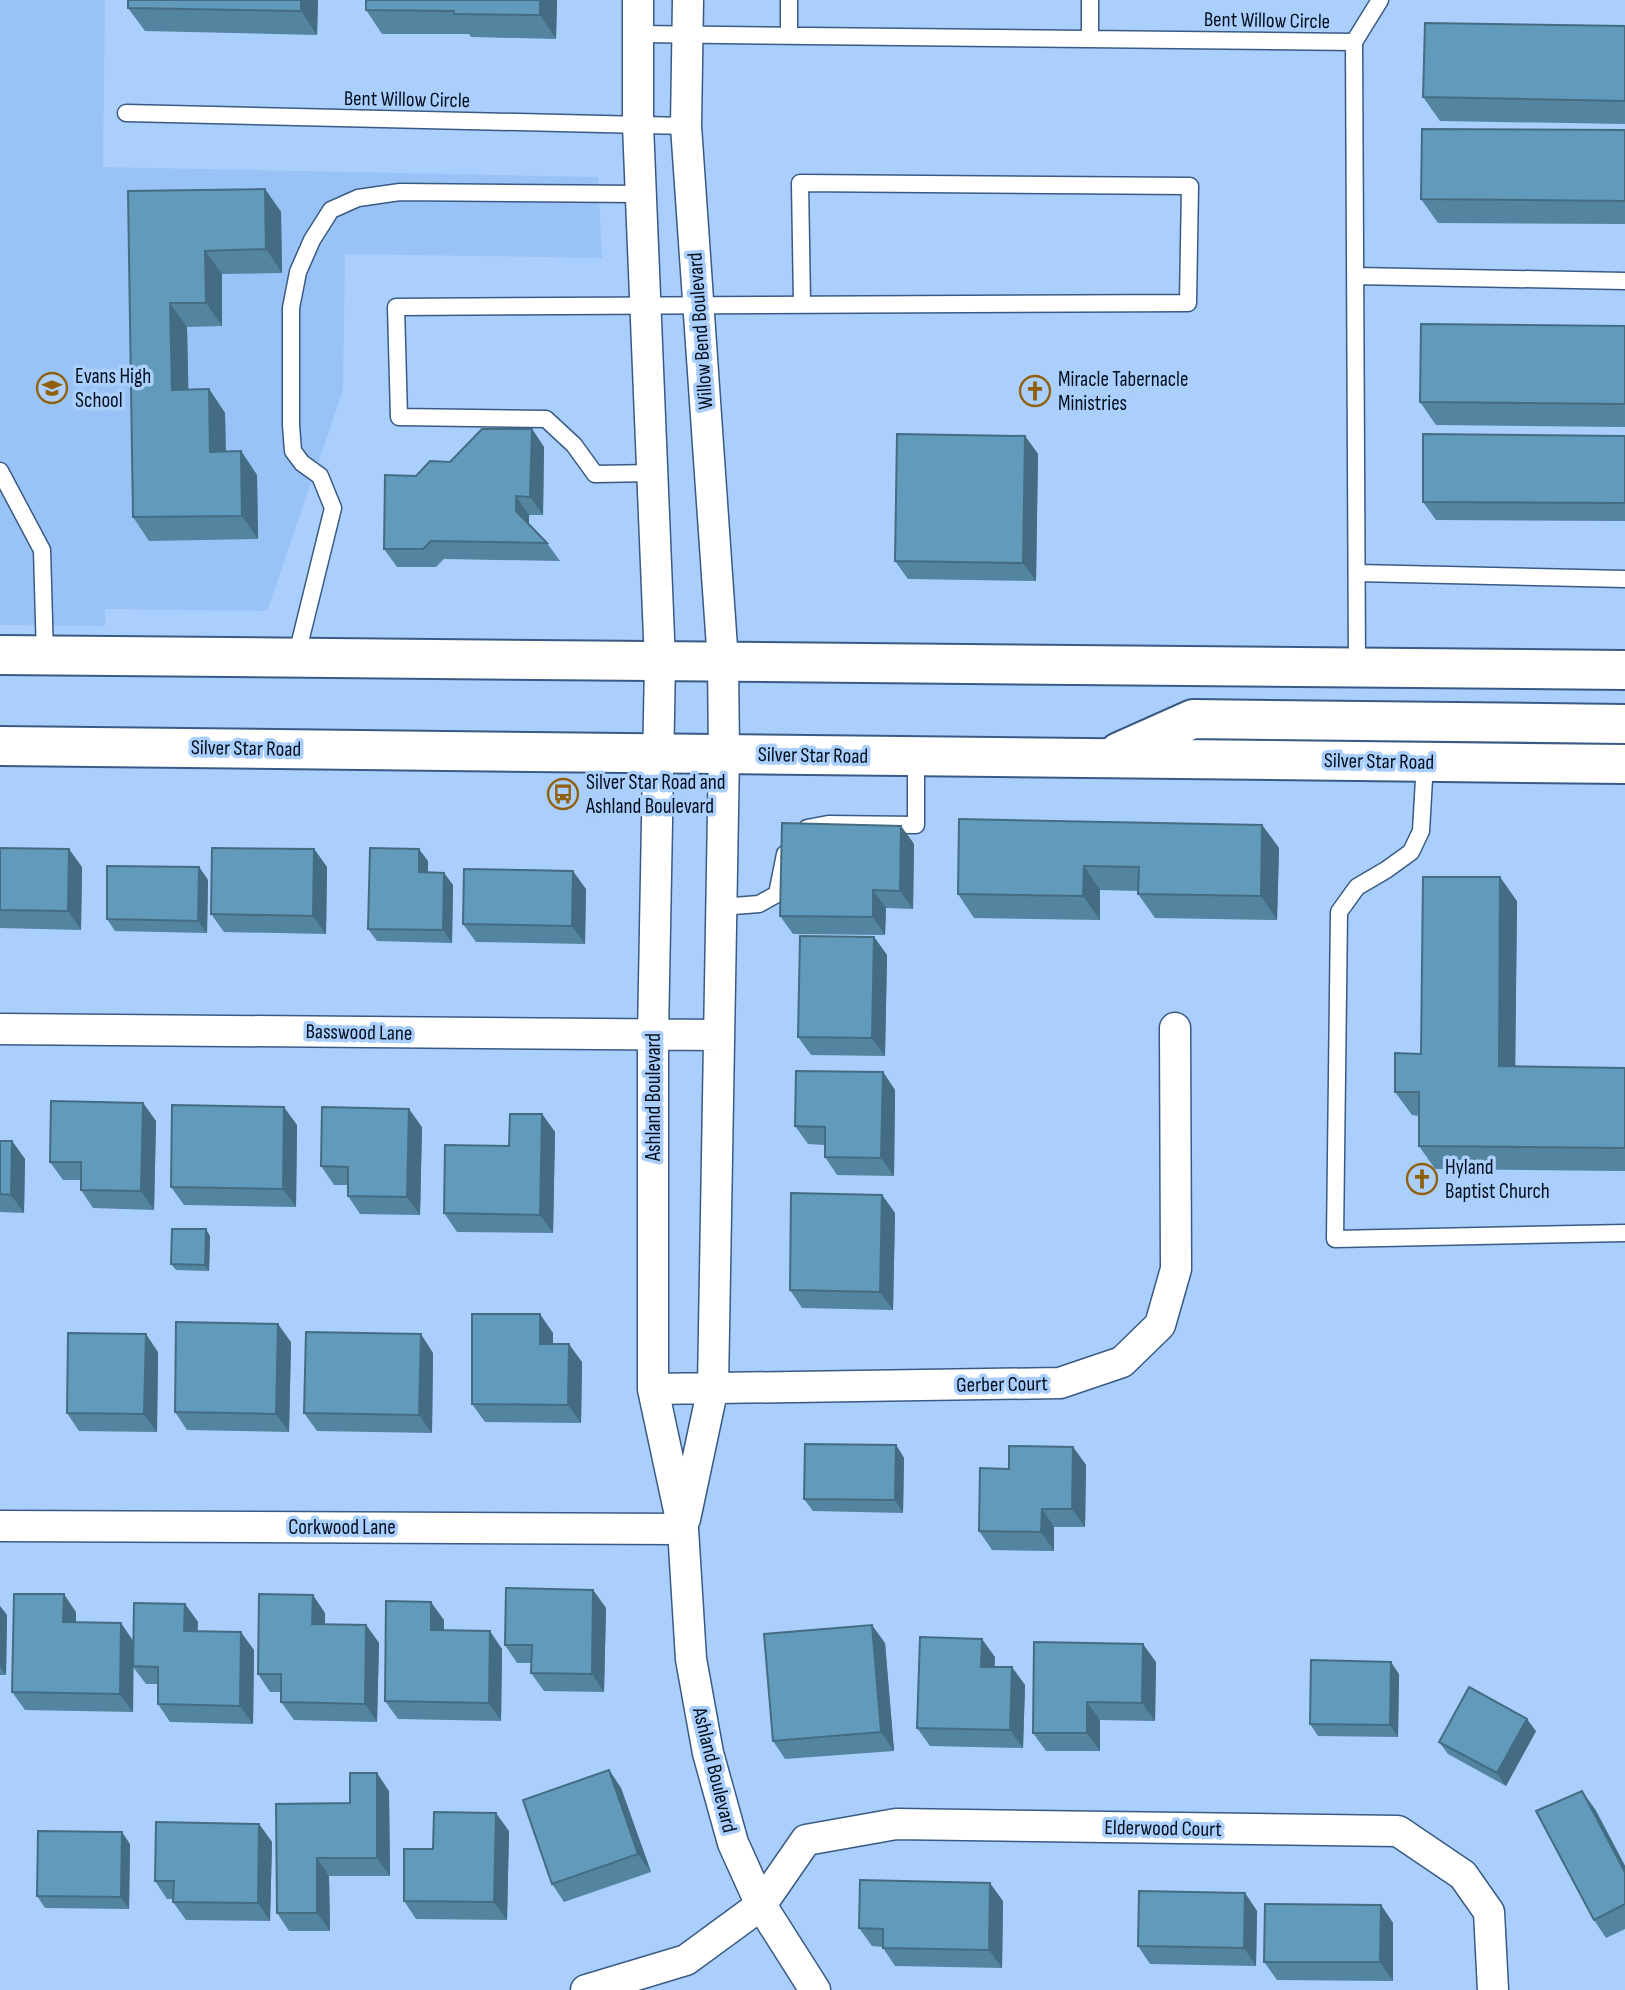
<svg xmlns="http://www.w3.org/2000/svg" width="1625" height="1990" font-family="'Sofia Sans Condensed',sans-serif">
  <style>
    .built { fill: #99c3f7 }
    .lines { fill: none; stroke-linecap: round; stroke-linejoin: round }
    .lane-casing { stroke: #395b83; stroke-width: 19 }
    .street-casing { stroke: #395b83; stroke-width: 33 }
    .secondary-casing { stroke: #395b83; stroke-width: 42 }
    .lane { stroke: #fff; stroke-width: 16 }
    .street { stroke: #fff; stroke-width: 30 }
    .secondary { stroke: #fff; stroke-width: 38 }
    .wall { fill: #5384a0 }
    .shaded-wall { fill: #446c82 }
    .building { fill: #619aba; stroke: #446c82; stroke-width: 2 }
    .labels { text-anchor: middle; stroke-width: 7; stroke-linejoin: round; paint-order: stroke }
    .street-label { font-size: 21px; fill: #030e1d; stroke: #aacffd }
    .poi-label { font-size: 21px; fill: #030e1d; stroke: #aacffd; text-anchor: start }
  </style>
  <rect width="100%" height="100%" fill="#aacffd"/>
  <path class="built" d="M0,0H105L103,167L598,177L602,258L345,254L343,390L267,611L105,609V626L0,625Z"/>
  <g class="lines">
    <g class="lane-casing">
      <path id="lane" d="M638,34L1354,42L1357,668
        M789,35V0
        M1090,39V0
        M1354,42L1380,0
        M126,113L686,126
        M1356,276L1625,281
        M0,471L42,550L45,656
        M653,473L595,474L574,445L546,419L399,417L396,307C660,306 924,303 1188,303L1190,186L800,183L802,303
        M1357,573L1625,579
        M296,658L333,508L320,476L302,463L293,451L291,425V308L298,272L312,240L331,210L358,198L400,192L641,194
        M1425,762L1421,831L1411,852L1386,870L1357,887L1339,912L1335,1239L1625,1233
        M807,828L828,824L916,825V756
        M721,907L759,904L777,894L785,854"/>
    </g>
    <g class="street-casing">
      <path id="street" d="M638,0V125L660,662L653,1035V1389L683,1529L691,1659L708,1753L733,1843L761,1905L815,1990
        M0,1029L718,1035
        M653,1389L1060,1383L1122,1362L1160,1325L1176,1269L1175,1028
        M685,1519L713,1387L724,754L723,662L686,126L688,0
        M0,1526L683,1529
        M586,1990L686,1960L761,1905L806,1840L896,1824L1398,1831L1463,1875L1489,1912L1493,1990"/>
    </g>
    <g class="secondary-casing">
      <path id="secondary" d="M0,655L1625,670
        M0,746L1625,764
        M1119,752L1193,719L1625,724"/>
    </g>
    <use href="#lane" class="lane"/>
    <use href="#street" class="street"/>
    <use href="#secondary" class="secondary"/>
  </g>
  <path class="wall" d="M128,0H318L317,35L145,31L128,8Z
    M557,0L556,39L471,37L469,34H382L366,10Z
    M1625,26V124L1440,121L1423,97Z
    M1625,130V224L1438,223L1421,199Z
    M265,189L281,212L282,273L222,274V326L187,327L188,390L209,389L225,413L226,451H241L257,475L258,539L149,541L133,517L128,191Z
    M1625,326V427L1436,425L1420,402Z
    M532,429L544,447L543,515H529V524L547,543L560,561L444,559L436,567H397L384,549L416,476Z
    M1025,436L1038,454L1036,581L908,579L895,561Z
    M1625,436V521L1436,520L1423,502Z
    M1262,825L1279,848L1277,920L1155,918L1138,894V891L1100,890V920L974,918L958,894Z
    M901,826L914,844L913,909L886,908L885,935L793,934L780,916Z
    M0,848L82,867L81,930L0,928Z
    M314,849L327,867L326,934L224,932L211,914Z
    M428,861V873H444L453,885L452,943L377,941L368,929Z
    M199,867L208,880L207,933L115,931L107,919Z
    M586,889L585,944L476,942L463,924Z
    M1517,901L1515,1066L1625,1068V1171L1435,1169L1419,1146V1116L1412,1115L1395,1092L1421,1054Z
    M874,937L887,955L885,1056L811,1055L798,1037Z
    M883,1072L895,1090L894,1176L837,1175L825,1157V1145L808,1144L795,1126Z
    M143,1103L156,1121L154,1210L93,1208L81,1190V1180H63L50,1162Z
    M542,1114L555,1132L553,1233L457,1232L444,1213L509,1146Z
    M297,1125L296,1207L184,1205L171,1187Z
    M422,1127L420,1215L360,1214L348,1196V1185H334L321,1166Z
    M0,1141H12L25,1159L24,1213L0,1212Z
    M882,1195L895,1213L893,1310L802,1308L790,1290Z
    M210,1236L209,1271L176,1270L171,1264Z
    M553,1333V1344L582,1362L581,1423L485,1422L472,1404Z
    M291,1342L289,1432L187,1430L175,1412Z
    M158,1352L157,1432L79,1431L67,1413Z
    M433,1353L432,1433L317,1431L304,1413Z
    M896,1445L904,1458L903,1513L813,1511L804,1499Z
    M1073,1447L1086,1465L1085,1527H1054V1551L992,1550L979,1531L1009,1469Z
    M593,1590L606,1608L604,1692L544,1691L531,1673V1663H517L505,1645Z
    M185,1604L198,1622L197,1631L254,1650L253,1724L170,1722L158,1704V1684H146L133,1667V1712L25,1710L12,1692L76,1612V1623L134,1641Z
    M0,1606L7,1615L6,1675H0Z
    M325,1613V1624L366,1625L379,1643L377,1722L294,1720L281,1702V1692H270L258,1674Z
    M444,1620V1630L502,1649L501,1721L398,1719L385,1701Z
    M885,1643L894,1751L785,1759L773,1741Z
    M995,1657L994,1667L1025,1685L1023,1748L930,1746L917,1728Z
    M1156,1662L1155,1721L1100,1720V1751H1046L1033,1733Z
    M1399,1674L1398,1737L1318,1736L1310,1724Z
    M1536,1731L1506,1786L1448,1754L1439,1742Z
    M609,1770L621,1788L651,1872L564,1902L552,1884Z
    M389,1791L390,1876H329L330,1931H289L277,1913L350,1803Z
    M1595,1809L1625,1866V1929L1606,1938L1594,1920Z
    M259,1824L272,1842L270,1921L186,1920L173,1902V1899H167L155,1881Z
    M509,1831L507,1920L416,1919L404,1901L433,1849Z
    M130,1844L129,1909L45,1908L37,1896Z
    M1245,1893L1257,1911L1256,1966L1150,1964L1138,1946Z
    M1003,1901L1002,1968L895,1966L883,1948V1947L872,1946L859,1928Z
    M1381,1905L1393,1923V1981L1277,1980L1264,1962Z"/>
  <path class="shaded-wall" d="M301,0H318L317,35L301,11Z
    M540,0H557L556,39L540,15Z
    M265,189L281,212L282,273L266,249Z
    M205,251L222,274V326L206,303Z
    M170,303L187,327L189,414L172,390Z
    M209,389L225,413L226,475L210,452Z
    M532,429L544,447L543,515L530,497Z
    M1025,436L1038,454L1036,581L1023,563Z
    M241,451L257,475L258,539L242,516Z
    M516,496L529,515V529L516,511Z
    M1262,825L1279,848L1277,920L1261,896Z
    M901,826L914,844L913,909L900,891Z
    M69,849L82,867L81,930L68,911Z
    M314,849L327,867L326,934L313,916Z
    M419,849L428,861L427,885L419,872Z
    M1084,866L1100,890V920L1083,896Z
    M199,867L208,880L207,933L198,921Z
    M573,871L586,889L585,944L572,926Z
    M444,873L453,885L452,943L443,930Z
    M1500,877L1517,901L1515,1090L1499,1066Z
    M873,890L886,908L885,935L873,917Z
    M874,937L887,955L885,1056L872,1038Z
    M883,1072L895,1090L894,1176L881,1158Z
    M143,1103L156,1121L154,1210L141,1191Z
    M284,1107L297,1125L296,1207L283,1189Z
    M409,1109L422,1127L420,1215L407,1197Z
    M542,1114L555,1132L553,1233L540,1215Z
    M12,1141L25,1159L24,1213L11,1195Z
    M882,1195L895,1213L893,1310L880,1292Z
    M206,1229L210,1236L209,1271L205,1265Z
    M540,1314L553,1333V1362L540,1344Z
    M278,1324L291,1342L289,1432L276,1414Z
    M146,1334L158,1352L157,1432L144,1414Z
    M421,1334L433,1353L432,1433L419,1415Z
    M569,1344L582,1362L581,1423L568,1405Z
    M896,1445L904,1458L903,1513L895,1500Z
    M1073,1447L1086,1465L1085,1527L1072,1509Z
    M1042,1509L1054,1527V1551L1041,1532Z
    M593,1590L606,1608L604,1692L592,1674Z
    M64,1594L76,1612V1641L63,1622Z
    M313,1595L325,1613V1642L312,1624Z
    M431,1602L444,1620V1648L431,1630Z
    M185,1604L198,1622L197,1649L184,1631Z
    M0,1606L7,1615L6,1675L0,1667Z
    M121,1623L134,1642L133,1712L120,1694Z
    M366,1625L379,1643L377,1722L365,1704Z
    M872,1625L885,1643L894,1751L881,1732Z
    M490,1631L502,1649L501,1721L489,1703Z
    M241,1632L254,1650L253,1724L240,1706Z
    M982,1639L995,1657L994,1685L981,1667Z
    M1143,1644L1156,1662L1155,1721L1142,1703Z
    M1391,1662L1399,1674L1398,1737L1390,1725Z
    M1012,1667L1025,1685L1023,1748L1010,1730Z
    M1087,1702L1100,1720V1751L1087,1733Z
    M1527,1719L1536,1731L1506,1786L1497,1773Z
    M609,1770L621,1788L651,1872L638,1854Z
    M377,1773L389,1791L390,1876L377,1858Z
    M1582,1791L1595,1809L1625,1866V1872Z
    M496,1813L509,1831L507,1920L494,1902Z
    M259,1824L272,1842L270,1921L258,1903Z
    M122,1832L130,1844L129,1909L121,1897Z
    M317,1858L329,1876L330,1931L317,1913Z
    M990,1883L1003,1901L1002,1968L989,1950Z
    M1245,1893L1257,1911L1256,1966L1244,1948Z
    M1381,1905L1393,1923V1981L1380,1962Z"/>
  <path class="building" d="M128,0H301V11L128,8Z
    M366,0H540V15L454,14V11L366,10Z
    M1425,23L1625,26V101L1423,97Z
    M1422,129L1625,130V201L1421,199Z
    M265,189L266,249L205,251L206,303H170L172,390L209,389L210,452L241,451L242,516L133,517L128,191Z
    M1421,324L1625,326V404L1420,402Z
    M482,429H532L530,497L516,496V511L547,543L431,541L423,549H384L385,475L416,476L430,461L450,462Z
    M897,434L1025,436L1023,563L895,561Z
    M1423,434L1625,436V503L1423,502Z
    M959,819L1262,825L1261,896L1138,894L1139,867L1084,866L1083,896L958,894Z
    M782,823L901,826L900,891L873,890V917L780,916Z
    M0,848L69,849L68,911L0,910Z
    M212,848L314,849L313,916L211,914Z
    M370,848L419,849V872L444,873L443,930L368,929Z
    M107,866L199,867L198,921L107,919Z
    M464,869L573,871L572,926L463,924Z
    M1423,877H1500L1499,1066L1625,1068V1148L1419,1146V1092H1395V1053L1421,1054Z
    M800,936L874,937L872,1038L798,1037Z
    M796,1071L883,1072L881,1158L825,1157V1127L795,1126Z
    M51,1101L143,1103L141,1191L81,1190V1162H50Z
    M172,1105L284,1107L283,1189L171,1187Z
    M322,1107L409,1109L407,1197L348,1196V1167L321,1166Z
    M510,1114H542L540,1215L444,1213L445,1145L509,1146Z
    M0,1141H12L11,1195L0,1194Z
    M791,1193L882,1195L880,1292L790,1290Z
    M172,1229H206L205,1265L171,1264Z
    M472,1314H540V1344H569L568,1405L472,1404Z
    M176,1322L278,1324L276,1414L175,1412Z
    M306,1332L421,1334L419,1415L304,1413Z
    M68,1333L146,1334L144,1414L67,1413Z
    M805,1444L896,1445L895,1500L804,1499Z
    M1009,1446L1073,1447L1072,1509H1042L1041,1532L979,1531L980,1468L1009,1469Z
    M506,1588L593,1590L592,1674L531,1673L532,1645H505Z
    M14,1594H64L63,1622L121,1623L120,1694L12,1692Z
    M259,1594L313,1595L312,1624L366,1625L365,1704L281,1702V1674H258Z
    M386,1601L431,1602V1630L490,1631L489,1703L385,1701Z
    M134,1603L185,1604L184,1631L241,1632L240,1706L158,1704V1667L133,1666Z
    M872,1625L881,1732L773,1741L764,1634Z
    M920,1637L982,1639L981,1667H1012L1010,1730L917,1728Z
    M1034,1642L1143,1644L1142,1703L1087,1702V1733H1033Z
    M1311,1660L1391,1662L1390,1725L1310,1724Z
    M1469,1687L1527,1719L1497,1773L1439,1742Z
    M609,1770L638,1854L552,1884L523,1800Z
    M350,1773H377V1858H317V1913H277L276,1804L350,1803Z
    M1582,1791L1625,1872V1904L1594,1920L1536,1811Z
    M434,1812L496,1813L494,1902L404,1901V1849H433Z
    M156,1822L259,1824L258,1903L173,1902L174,1881H155Z
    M38,1831L122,1832L121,1897L37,1896Z
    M860,1880L990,1883L989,1950L883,1948V1929L859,1928Z
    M1139,1891L1245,1893L1244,1948L1138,1946Z
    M1265,1904L1381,1905L1380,1962H1264Z"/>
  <defs>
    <g id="school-ring" transform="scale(1.575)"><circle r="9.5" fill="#aacffd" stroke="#90600d" stroke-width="1.5"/><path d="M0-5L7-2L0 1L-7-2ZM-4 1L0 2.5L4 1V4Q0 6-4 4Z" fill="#90600d"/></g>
    <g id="church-ring" transform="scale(1.575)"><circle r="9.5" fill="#aacffd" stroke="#90600d" stroke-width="1.5"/><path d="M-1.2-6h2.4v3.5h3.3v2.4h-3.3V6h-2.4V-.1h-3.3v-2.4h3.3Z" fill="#90600d"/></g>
    <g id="bus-ring" transform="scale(1.575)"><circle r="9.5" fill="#aacffd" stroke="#90600d" stroke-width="1.5"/><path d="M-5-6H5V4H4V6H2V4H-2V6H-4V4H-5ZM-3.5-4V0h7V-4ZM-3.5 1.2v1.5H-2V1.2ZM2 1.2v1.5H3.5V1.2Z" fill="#90600d"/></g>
  </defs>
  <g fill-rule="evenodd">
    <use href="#school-ring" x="52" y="388"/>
    <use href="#church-ring" x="1035" y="391"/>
    <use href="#bus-ring" x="563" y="794"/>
    <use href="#church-ring" x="1422" y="1179"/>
  </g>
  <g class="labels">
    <g class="street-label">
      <text transform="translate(1267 20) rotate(1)" y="7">Bent Willow Circle</text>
      <text transform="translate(407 99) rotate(1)" y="7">Bent Willow Circle</text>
      <text transform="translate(700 331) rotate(-94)" y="7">Willow Bend Boulevard</text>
      <text transform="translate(246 748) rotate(1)" y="7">Silver Star Road</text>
      <text transform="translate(813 755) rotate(1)" y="7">Silver Star Road</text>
      <text transform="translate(1379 761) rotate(1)" y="7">Silver Star Road</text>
      <text transform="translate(359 1032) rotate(1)" y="7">Basswood Lane</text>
      <text transform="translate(653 1097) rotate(-90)" y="7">Ashland Boulevard</text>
      <text transform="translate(1002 1384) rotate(-1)" y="7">Gerber Court</text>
      <text x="342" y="1534">Corkwood Lane</text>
      <text transform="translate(715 1770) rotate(76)" y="7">Ashland Boulevard</text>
      <text transform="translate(1163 1828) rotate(1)" y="7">Elderwood Court</text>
    </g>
    <g class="poi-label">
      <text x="75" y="383">Evans High<tspan x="75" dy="24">School</tspan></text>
      <text x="1058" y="386">Miracle Tabernacle<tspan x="1058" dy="24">Ministries</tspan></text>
      <text x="586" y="789">Silver Star Road and<tspan x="586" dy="24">Ashland Boulevard</tspan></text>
      <text x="1445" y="1174">Hyland<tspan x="1445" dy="24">Baptist Church</tspan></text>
    </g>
  </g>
</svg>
